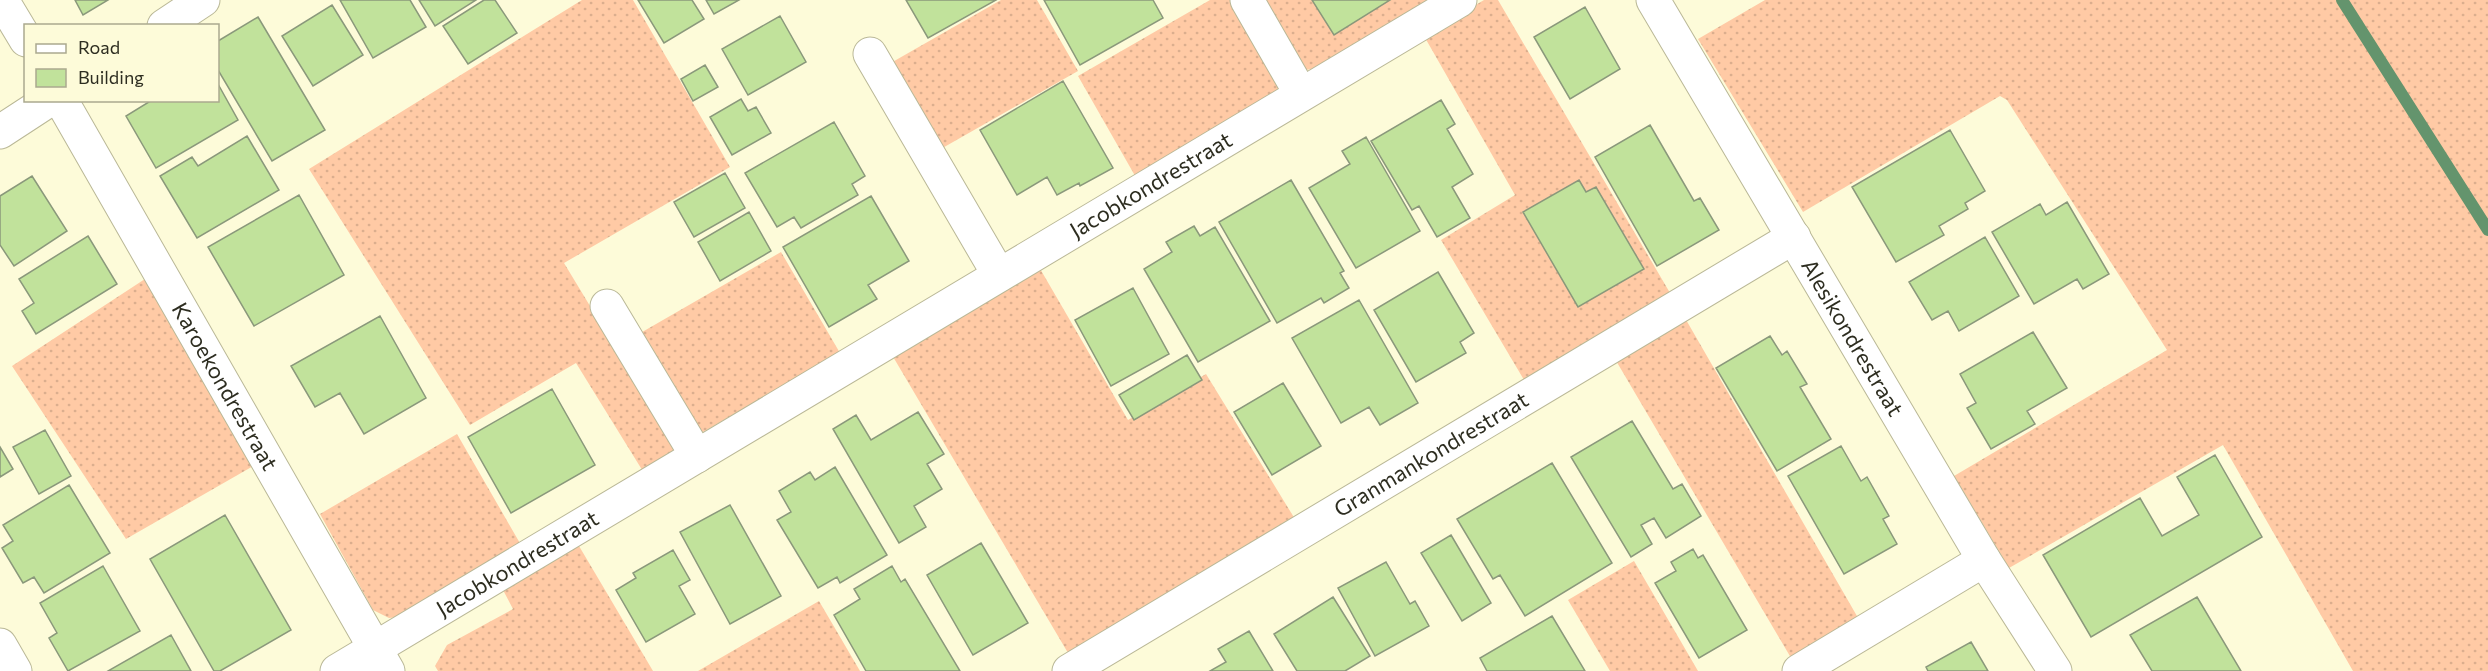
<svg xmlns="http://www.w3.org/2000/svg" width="2488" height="671" font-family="Commissioner,sans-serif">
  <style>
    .grass { fill: url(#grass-dots) }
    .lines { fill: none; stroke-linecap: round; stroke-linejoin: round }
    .stream { stroke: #64946d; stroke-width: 12 }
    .building { fill: #c1e29b; stroke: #8a987b; stroke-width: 1.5 }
    .minor-casing { stroke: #bab897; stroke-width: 35 }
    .minor { stroke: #fff; stroke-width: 33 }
    .labels { text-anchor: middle; stroke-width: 4.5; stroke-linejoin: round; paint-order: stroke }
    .street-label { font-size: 22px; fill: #2d2d20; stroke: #fdfbd9 }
  </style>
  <defs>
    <pattern id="grass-dots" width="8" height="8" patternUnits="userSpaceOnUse" patternTransform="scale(1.5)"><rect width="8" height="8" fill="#ffcaa5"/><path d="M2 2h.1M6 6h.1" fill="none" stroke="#dbae8e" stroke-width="1.8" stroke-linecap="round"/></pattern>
  </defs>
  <rect width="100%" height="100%" fill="#fdfbd9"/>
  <path class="grass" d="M582,0H633L730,167L564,263L679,453L644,473L576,363L470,425L309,169Z
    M1001,0H1037L1078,71L939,150L889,64Z
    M1210,0H1231L1277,79L1278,92L1138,181L1078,76Z
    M1256,0H1442L1320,68L1305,70Z
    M1484,0H1498L1673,298L1527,385L1441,240L1515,195L1424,36Z
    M1765,0H2488V671H2353L2223,445L2009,568L1954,476L2167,350L2007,100L2000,96L1803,212L1698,39Z
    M781,252L840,353L696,436L637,335Z
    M1039,267L1128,420L1206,374L1298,524L1071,658L892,355Z
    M148,277L255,465L126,539L12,366Z
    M1685,318L1861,623L1794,663L1615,359Z
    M457,434L521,545L398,617L389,618L373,610L320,514Z
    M579,546L653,671H438L435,666L447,645L513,609L503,590Z
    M1634,561L1698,671H1610L1568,600Z
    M819,601L860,671H698Z"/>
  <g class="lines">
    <path class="stream" d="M2342,0L2488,230"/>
  </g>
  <path class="building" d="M75,0H108L83,15Z
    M340,0H410L426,27L373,58Z
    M419,0H476L435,26Z
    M484,0H495L517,33L468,64L443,26Z
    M638,0H692L704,19L664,43Z
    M706,0H739L714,14Z
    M906,0H996L928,38Z
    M1044,0H1153L1163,18L1080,65Z
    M1312,0H1390L1334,35Z
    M332,5L363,55L313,86L282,36Z
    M1585,7L1620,69L1570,99L1534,37Z
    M780,16L806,62L748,95L722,49Z
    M258,17L325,130L272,161L218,70V41Z
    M705,65L718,87L693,101L681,79Z
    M1063,81L1113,168L1080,186L1079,183L1057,195L1047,177L1017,195L980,130Z
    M218,84L238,120L156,168L126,116L152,100H218Z
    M741,99L748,111L756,107L771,133L732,155L710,117Z
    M1441,100L1455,124L1447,129L1473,174L1452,187L1470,218L1437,237L1419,206L1412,210L1371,141Z
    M834,122L865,176L852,184L858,195L801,228L794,217L777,227L745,173Z
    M1650,125L1694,201L1700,198L1719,230L1657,266L1595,157Z
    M1950,130L1985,191L1965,203L1968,209L1939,226L1944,235L1896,262L1852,187Z
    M247,136L279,190L197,238L160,176L192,157L198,166Z
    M1366,137L1420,231L1356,268L1309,188L1350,164L1342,151Z
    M725,173L745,208L694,237L674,202Z
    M32,176L67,231L14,266L0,245V196Z
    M1291,180L1344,271L1340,273L1349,288L1324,303L1321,298L1277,323L1219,222Z
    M1579,180L1586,192L1596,187L1644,269L1578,307L1523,212Z
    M299,195L344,275L254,326L208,247Z
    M871,196L909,261L868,285L877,299L829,327L783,247Z
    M2067,202L2109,274L2083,289L2077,279L2034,304L1992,232L2040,204L2046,215Z
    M749,212L771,251L720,281L698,242Z
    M1194,226L1200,236L1215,227L1270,321L1198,362L1144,269L1172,252L1166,242Z
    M88,236L117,284L36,334L22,311L34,303L19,279Z
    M1985,237L2019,296L1959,331L1948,311L1932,320L1909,282Z
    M1438,272L1474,333L1460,342L1466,353L1416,382L1374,310Z
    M1133,288L1169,354L1111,386L1075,320Z
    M1359,300L1418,403L1380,425L1369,407L1341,423L1292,338Z
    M380,316L426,398L364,434L340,393L315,407L291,366Z
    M2033,332L2067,388L2027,411L2035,424L1991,449L1967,408L1976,403L1960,374Z
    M1770,336L1782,355L1787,351L1807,384L1800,387L1831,439L1777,471L1716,368Z
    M1187,355L1202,380L1134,420L1119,395Z
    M1283,383L1321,446L1272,475L1234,412Z
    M552,389L595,465L511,513L468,437Z
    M918,412L944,454L927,464L942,489L914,506L926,527L899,543L833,429L856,415L871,440Z
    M1632,421L1673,489L1682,484L1701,516L1666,538L1654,518L1641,525L1652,544L1631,557L1571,457Z
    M45,430L71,476L39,494L13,447Z
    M1841,446L1861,481L1867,477L1889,516L1883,519L1897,544L1844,574L1788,476Z
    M0,447L13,469L0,477Z
    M2215,455L2262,537L2091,637L2043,555L2140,498L2162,536L2199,515L2177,477Z
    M1552,463L1612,563L1525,616L1500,575L1493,579L1457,519Z
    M835,467L887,555L840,583L837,577L818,588L777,520L791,512L779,491L810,472L815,480Z
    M69,485L110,553L44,593L34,577L23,583L2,548L13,541L3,525Z
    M730,505L781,596L730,624L680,532Z
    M225,515L291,630L220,671H214L150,559Z
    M1451,535L1491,603L1462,621L1421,553Z
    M981,543L1028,623L973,655L927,575Z
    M1693,549L1698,558L1703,555L1747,630L1699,658L1655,583L1676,571L1671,562Z
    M673,550L690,580L679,586L695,614L646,642L616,590L636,578L633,573Z
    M1386,562L1410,604L1415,601L1429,626L1375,656L1338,588Z
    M103,566L140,631L68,671L49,638L57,633L40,603Z
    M892,566L901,582L905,579L960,671H866L834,615L860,599L854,589Z
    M1333,597L1370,656L1345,671H1297L1274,634Z
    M2197,597L2241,671H2152L2130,635Z
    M1552,616L1585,671H1487L1480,658Z
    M1249,631L1273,671H1210L1226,662L1218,649Z
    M171,635L191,671H108Z
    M1971,642L1988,671H1928L1926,667Z"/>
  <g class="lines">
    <g class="minor-casing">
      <g id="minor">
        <path d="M2,0L26,40"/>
        <path d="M1247,0L1301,94"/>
        <path id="s1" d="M1653,0L1984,560L2055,671"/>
        <path d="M164,26L203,0"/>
        <path d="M870,54L999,275"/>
        <path id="s2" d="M61,100L388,671"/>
        <path d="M0,132L49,100"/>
        <path d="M607,306L697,456"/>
        <path d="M0,645L15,671"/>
        <path id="s3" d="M337,671L1460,0"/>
        <path id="s4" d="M1069,671L1794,237"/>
        <path d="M1799,671L1984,560"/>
      </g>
    </g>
    <use href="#minor" class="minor"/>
  </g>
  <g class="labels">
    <g class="street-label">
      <text dy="8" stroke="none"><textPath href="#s3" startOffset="948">Jacobkondrestraat</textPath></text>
      <text dy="8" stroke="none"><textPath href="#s1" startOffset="392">Alesikondrestraat</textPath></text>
      <text dy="8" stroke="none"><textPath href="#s2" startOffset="330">Karoekondrestraat</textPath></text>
      <text dy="8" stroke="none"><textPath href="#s4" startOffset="422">Granmankondrestraat</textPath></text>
      <text dy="8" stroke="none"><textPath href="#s3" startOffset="210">Jacobkondrestraat</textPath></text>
    </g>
  </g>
  <rect x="24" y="24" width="195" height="78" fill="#fdfbd9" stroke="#aaa98f" stroke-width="1.5"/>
  <rect x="36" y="44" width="30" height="9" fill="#ffffff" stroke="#aaa98f" stroke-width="1.5"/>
  <text x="78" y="54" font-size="18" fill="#2d2d20">Road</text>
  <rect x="36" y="69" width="30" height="18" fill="#c1e29b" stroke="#aaa98f" stroke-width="1.5"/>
  <text x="78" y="84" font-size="18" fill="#2d2d20">Building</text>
</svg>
